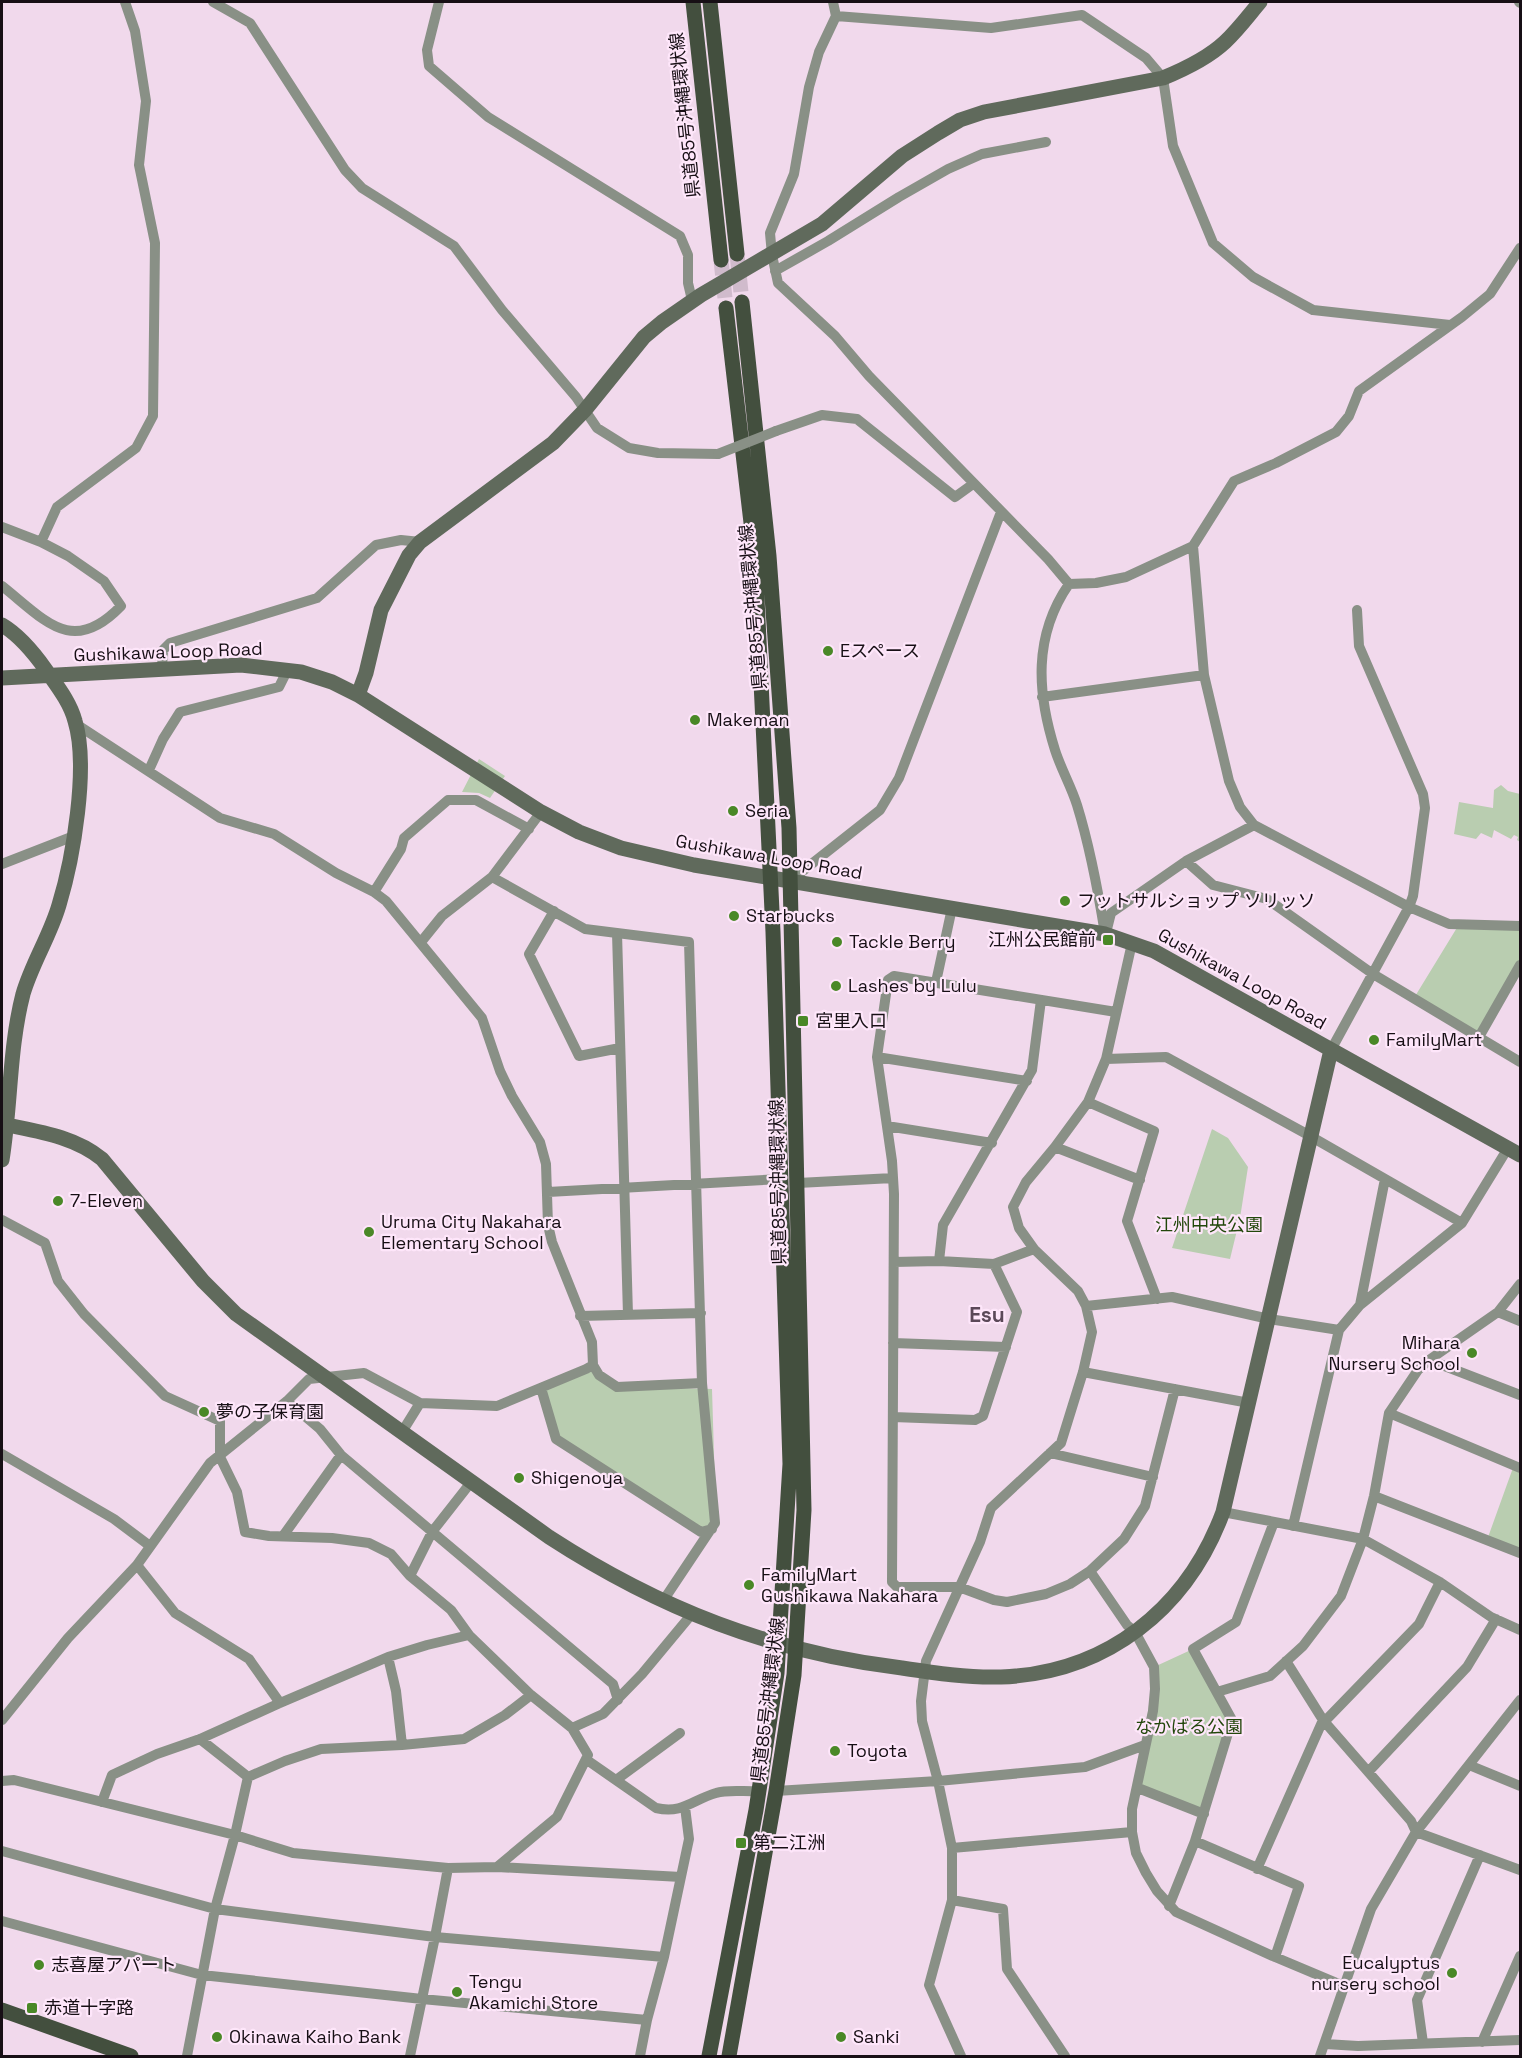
<svg xmlns="http://www.w3.org/2000/svg" width="1522" height="2058" font-family="'Space Grotesk','Noto Sans JP',sans-serif">
  <style>
    .green { fill: #b9cdb0 }
    .lines { fill: none; stroke-linecap: round; stroke-linejoin: round }
    .primary-tunnel { stroke: #d0bbcc; stroke-width: 15; stroke-dasharray: 15 8; stroke-linecap: butt }
    .street { stroke: #899086; stroke-width: 10 }
    .secondary { stroke: #606a5c; stroke-width: 15 }
    .primary { stroke: #434f3e; stroke-width: 15 }
    .street-bridge { stroke: #899086; stroke-width: 10 }
    .poi-dot { fill: #4a8827; stroke: #fee6fa; stroke-width: 2 }
    .labels { text-anchor: middle; stroke-width: 4.5; stroke-linejoin: round; paint-order: stroke }
    .street-label { font-size: 18px; fill: #170f15; stroke: #fee6fa }
    .poi-label { font-size: 18px; fill: #170f15; stroke: #fee6fa; text-anchor: start }
    .park-label { font-size: 18px; fill: #22470b; stroke: #fee6fa }
    .quarter-label { font-size: 21px; font-weight: bold; fill: #5b4858; stroke: #fee6fa }
  </style>
  <rect width="100%" height="100%" fill="#f1d9ec"/>
  <path class="green" d="M479,759L505,776L490,798L479,793L462,792Z
    M1501,785L1508,791L1520,794V842L1517,840L1518,837L1514,835L1511,839L1494,830L1492,838L1481,833L1476,839L1454,834L1459,802L1493,808L1494,790Z
    M1458,926H1520V965L1479,1037L1414,998Z
    M1212,1129L1228,1138L1248,1167L1240,1218L1230,1259L1172,1248Z
    M592,1365L619,1386L712,1389L716,1521L701,1532L555,1437L541,1388Z
    M1514,1465L1520,1468V1553L1487,1540Z
    M1193,1649L1232,1720L1204,1814L1138,1788L1154,1667Z"/>
  <g class="lines">
    <path class="primary-tunnel" d="M737,254L742,302
      M721,260L726,308"/>
    <path class="street" d="M213,2L250,23L345,170L362,188L454,246L502,310L576,397L597,428L629,448L658,453L718,454
      M439,2L427,50L429,66L488,117L680,236L688,255V283L692,300
      M833,2L836,16L819,52L809,87L794,174L770,233L772,255L778,283L835,336L869,376L1048,559L1069,584L1096,583L1126,577L1193,546L1204,675L1229,781L1240,807L1254,825L1409,907L1449,924L1520,926
      M1519,2L1520,3
      M836,16L991,28L1082,15L1146,58L1163,78L1173,146L1213,243L1253,277L1313,310L1450,325
      M775,271L828,241L899,197L948,169L982,154L1046,142
      M776,431L822,415L857,419L955,497L973,484
      M2,527L41,542L68,556L104,581L121,606C72,657 45,620 2,586
      M41,542L57,507L136,448L153,416L155,243L139,165L146,101L135,31L125,2
      M1193,546L1234,481L1276,463L1336,432L1349,416L1359,391L1462,317L1490,294L1520,248
      M1069,584C1033,636 1037,693 1055,750C1061,769 1071,786 1077,805C1090,847 1098,890 1105,934
      M162,668L163,650L170,643L317,598L376,545L401,540L420,542
      M1042,697L1204,675
      M76,724L220,818L274,834L336,873L374,892L386,901L482,1018L500,1071L512,1096L540,1142L546,1164L548,1225L552,1242L592,1342L593,1365L599,1375L617,1387L702,1383
      M149,770L163,739L180,712L279,687L288,669
      M1186,861L1213,885L1267,899L1373,974L1520,1062
      M2,864L74,836
      M492,877L585,929L689,942L702,1383L715,1523L663,1601
      M790,881L880,810L899,778L1001,512
      M374,892L401,849L404,838L448,800H476L529,829
      M554,911L529,954L579,1056L620,1048
      M1107,929L1111,913L1186,861L1254,825
      M617,933L628,1315
      M421,942L442,916L492,877L541,812
      M936,982L952,908
      M1116,1012L894,976L888,980L877,1057L892,1161L894,1194L892,1582L897,1587H959L994,1600L1007,1602L1046,1594L1070,1584L1090,1571L1124,1539L1145,1506L1175,1389
      M1479,1037L1520,965
      M1331,1050L1409,907L1413,896L1425,808L1423,794L1359,646L1357,610
      M877,1057L1027,1081
      M1106,1059L1166,1057L1303,1132L1462,1223
      M1088,1102L1154,1131L1127,1221L1157,1299
      M887,1126L992,1143
      M1055,1147L1140,1180
      M798,1183L893,1178
      M548,1192L781,1179
      M2,1220L45,1243L58,1281L84,1314L165,1396L220,1421V1457L237,1492L245,1532L269,1536L332,1538L369,1543L391,1554L410,1576L451,1610L469,1635L531,1695L572,1728L588,1755L557,1817L497,1867
      M939,1261L943,1225L1032,1070L1041,1000
      M894,1262L939,1261L994,1264L1034,1249
      M1360,1305L1385,1179
      M1086,1306L1172,1297L1269,1319L1339,1330
      M1498,1312L1520,1321
      M580,1316L701,1313
      M893,1343L1006,1347
      M1429,1360L1520,1395
      M1083,1372L1249,1403
      M541,1388L556,1439L701,1532L712,1529
      M287,1401L320,1429L341,1455L613,1684L618,1700
      M1389,1413L1520,1468
      M893,1417L975,1420L983,1416L1017,1312L994,1264
      M402,1432L420,1403
      M1050,1453L1153,1477
      M2,1454L114,1519L150,1546
      M1374,1496L1520,1553
      M1223,1512L1363,1539L1440,1582L1491,1617L1520,1630
      M1274,1522L1236,1622L1193,1649L1232,1720L1195,1841L1299,1886L1275,1957
      M1293,1526L1339,1330L1360,1305L1462,1223L1508,1148
      M283,1536L341,1455
      M137,1565L175,1613L249,1659L280,1703
      M1090,1571L1127,1625L1135,1632L1154,1667L1155,1689L1153,1711L1132,1809V1832L1136,1853L1146,1873L1157,1891L1176,1912L1275,1957L1344,1986
      M410,1576L432,1532L472,1481
      M388,1657L396,1691L402,1745
      M1286,1661L1323,1720L1411,1821L1416,1832L1520,1870
      M1217,1692L1270,1676L1303,1646L1341,1596L1363,1539L1374,1496L1389,1413L1418,1370L1429,1360L1498,1312L1520,1284
      M2,1720L68,1638L137,1565L210,1463L287,1401L309,1379L364,1373L420,1403L497,1406L586,1369L593,1365
      M1325,1721L1419,1624L1440,1582
      M572,1728L603,1714L642,1674L691,1615
      M587,1760L656,1808C683,1814 692,1800 716,1793C728,1789 746,1792 759,1791
      M1469,1765L1520,1786
      M1369,1771L1467,1667L1496,1619
      M248,1777L285,1761L321,1749L402,1745L464,1739L505,1715L531,1695
      M616,1780L680,1733
      M2,1781L14,1780L235,1835L293,1853L448,1868L497,1867L681,1877
      M1138,1788L1204,1814
      M776,1791L938,1781L1085,1767L1145,1745
      M102,1802L112,1775L157,1754L200,1739L280,1703L388,1657L427,1645L469,1635
      M952,1848L1132,1832
      M2,1851L215,1909L435,1937L664,1957
      M1257,1869L1323,1720
      M952,1900L1003,1909L1007,1969L1065,2056
      M1169,1906L1195,1841
      M2,1921L202,1975L422,1999L647,2020
      M1482,2042L1520,1956
      M1423,2043L1417,2000L1480,1855
      M1325,2044L1358,2046L1520,2040
      M187,2056L215,1909L235,1835L248,1777L200,1739
      M410,2056L435,1937L448,1868
      M640,2056L647,2020L664,1957L689,1839L685,1807
      M961,2056L929,1985L952,1900V1848L938,1781L922,1721L921,1701L926,1661L980,1542L991,1508L1061,1443L1083,1372L1092,1332L1086,1306L1078,1291L1034,1249L1019,1228L1013,1207L1026,1182L1055,1147L1088,1102L1106,1059L1132,943
      M1320,2056L1371,1909L1416,1832L1520,1700"/>
    <path class="secondary" d="M2,625C19,635 34,653 46,670C57,686 70,702 75,721C89,767 73,859 59,905C50,936 32,963 23,994C9,1048 11,1105 2,1160
      M2,678L241,665L301,672L332,682L358,695L541,812L579,832L621,848L694,865L1105,934L1154,951L1520,1155
      M358,695L366,673L381,610L409,555L420,542L553,443L585,410L644,337L662,322L701,295L822,224L902,156L938,133L960,120L984,112L1163,78C1185,69 1208,58 1225,42C1238,30 1249,15 1260,2
      M7,1125C41,1132 75,1137 102,1159L203,1281L236,1314L549,1537C660,1609 770,1652 902,1668C935,1673 968,1678 1001,1677C1107,1673 1187,1609 1223,1512L1331,1050"/>
    <path class="primary" d="M693,2L721,260
      M710,2L737,254
      M2,2010L131,2056
      M709,2056L756,1810L777,1673L790,1464L773,932L755,557L726,308
      M729,2056L776,1791L794,1675L804,1510L789,828L769,556L742,302"/>
    <path class="street-bridge" d="M718,454L776,431"/>
  </g>
  <g class="poi-dot">
    <circle cx="828" cy="651" r="6"/>
    <circle cx="695" cy="720" r="6"/>
    <circle cx="733" cy="811" r="6"/>
    <circle cx="1065" cy="901" r="6"/>
    <circle cx="734" cy="916" r="6"/>
    <rect x="1102" y="934" width="12" height="12" rx="3"/>
    <circle cx="837" cy="942" r="6"/>
    <circle cx="836" cy="986" r="6"/>
    <rect x="797" y="1015" width="12" height="12" rx="3"/>
    <circle cx="1374" cy="1040" r="6"/>
    <circle cx="58" cy="1201" r="6"/>
    <circle cx="369" cy="1232" r="6"/>
    <circle cx="1472" cy="1353" r="6"/>
    <circle cx="204" cy="1412" r="6"/>
    <circle cx="519" cy="1478" r="6"/>
    <circle cx="749" cy="1585" r="6"/>
    <circle cx="835" cy="1751" r="6"/>
    <rect x="735" y="1837" width="12" height="12" rx="3"/>
    <circle cx="39" cy="1965" r="6"/>
    <circle cx="1452" cy="1973" r="6"/>
    <circle cx="457" cy="1992" r="6"/>
    <rect x="26" y="2002" width="12" height="12" rx="3"/>
    <circle cx="217" cy="2037" r="6"/>
    <circle cx="841" cy="2037" r="6"/>
  </g>
  <g class="labels">
    <g class="street-label">
      <text transform="translate(685 115) rotate(-96)" y="6">県道85号沖縄環状線</text>
      <text transform="translate(753 607) rotate(-95)" y="6">県道85号沖縄環状線</text>
      <text transform="translate(168 652) rotate(-2)" y="6">Gushikawa Loop Road</text>
      <text transform="translate(769 857) rotate(10)" y="6">Gushikawa Loop Road</text>
      <text transform="translate(1242 979) rotate(29)" y="6">Gushikawa Loop Road</text>
      <text transform="translate(778 1182) rotate(-91)" y="6">県道85号沖縄環状線</text>
      <text transform="translate(768 1700) rotate(-83)" y="6">県道85号沖縄環状線</text>
    </g>
    <g class="poi-label">
      <text x="840" y="657">Eスペース</text>
      <text x="707" y="726">Makeman</text>
      <text x="745" y="817">Seria</text>
      <text x="1077" y="907">フットサルショップ ソリッソ</text>
      <text x="746" y="922">Starbucks</text>
      <text x="1096" y="946" text-anchor="end">江州公民館前</text>
      <text x="849" y="948">Tackle Berry</text>
      <text x="848" y="992">Lashes by Lulu</text>
      <text x="815" y="1027">宮里入口</text>
      <text x="1386" y="1046">FamilyMart</text>
      <text x="70" y="1207">7-Eleven</text>
      <text x="381" y="1228">Uruma City Nakahara<tspan x="381" dy="21">Elementary School</tspan></text>
      <text x="1460" y="1349" text-anchor="end">Mihara<tspan x="1460" dy="21">Nursery School</tspan></text>
      <text x="216" y="1418">夢の子保育園</text>
      <text x="531" y="1484">Shigenoya</text>
      <text x="761" y="1581">FamilyMart<tspan x="761" dy="21">Gushikawa Nakahara</tspan></text>
      <text x="847" y="1757">Toyota</text>
      <text x="753" y="1849">第二江洲</text>
      <text x="1440" y="1969" text-anchor="end">Eucalyptus<tspan x="1440" dy="21">nursery school</tspan></text>
      <text x="51" y="1971">志喜屋アパート</text>
      <text x="469" y="1988">Tengu<tspan x="469" dy="21">Akamichi Store</tspan></text>
      <text x="44" y="2014">赤道十字路</text>
      <text x="229" y="2043">Okinawa Kaiho Bank</text>
      <text x="853" y="2043">Sanki</text>
    </g>
    <g class="park-label">
      <text x="1209" y="1231">江州中央公園</text>
      <text x="1189" y="1733">なかばる公園</text>
    </g>
    <g class="quarter-label">
      <text x="987" y="1322">Esu</text>
    </g>
  </g>
  <rect width="1522" height="2058" fill="none" stroke="#170f15" stroke-width="6"/>
</svg>
